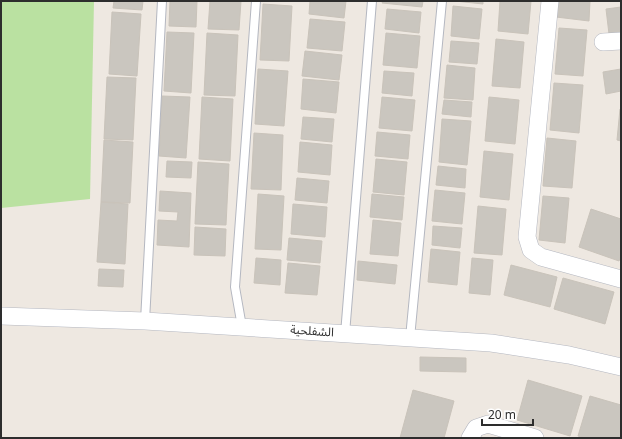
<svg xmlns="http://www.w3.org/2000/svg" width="622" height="439" font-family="'Noto Sans','Noto Sans Arabic',sans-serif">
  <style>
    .green { fill: #bae1a1 }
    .building { fill: #cac6bf; stroke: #c9c3ba }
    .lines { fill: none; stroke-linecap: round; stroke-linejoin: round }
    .service-casing { stroke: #b4b7c0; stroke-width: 10 }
    .minor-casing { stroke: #b4b7c0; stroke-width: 18 }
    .service { stroke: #fff; stroke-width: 8 }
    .minor { stroke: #fff; stroke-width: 17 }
    .labels { text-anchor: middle; stroke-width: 3; stroke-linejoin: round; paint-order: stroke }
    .street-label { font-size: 12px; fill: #2d2d2d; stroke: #fff }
  </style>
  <rect width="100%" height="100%" fill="#eee8e1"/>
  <path class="green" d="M1,1H94L90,199L1,208Z"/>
  <path class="building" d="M114,1H143L142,10L113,8Z
    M170,1H197L196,27L169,26Z
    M210,1H241L239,30L208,29Z
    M310,1H346L344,18L309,14Z
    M383,1H423L422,7L382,3Z
    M455,1H483V4Z
    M500,1H531L528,34L498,31Z
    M557,1H590L589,21L556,17Z
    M263,4L292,6L289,61L260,60Z
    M453,6L482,9L479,39L451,36Z
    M621,7V33L609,34L606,9Z
    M387,9L421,12L419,33L385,29Z
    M112,12L141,14L137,76L109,74Z
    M310,19L345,22L342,51L307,48Z
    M559,28L587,30L583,76L555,74Z
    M167,32L194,33L191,93L164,91Z
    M207,33L238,35L235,96L204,95Z
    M386,33L420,36L417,68L383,65Z
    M496,39L524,42L520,88L492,86Z
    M451,41L479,43L477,64L449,62Z
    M305,51L342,55L339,80L302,76Z
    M447,65L475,68L473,100L444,98Z
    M258,69L288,71L284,126L255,124Z
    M621,69V91L606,94L603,72Z
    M384,71L414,73L412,96L382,93Z
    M107,77L136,78L133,140L104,139Z
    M303,79L339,82L336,113L301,109Z
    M554,83L583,85L579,133L550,130Z
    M162,96L190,97L186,158L159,156Z
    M202,97L233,99L230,161L199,159Z
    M382,97L415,100L412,131L379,128Z
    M489,97L519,100L515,144L485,141Z
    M444,100L472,102L471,117L442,114Z
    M620,109H621V141L617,140Z
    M303,117L334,119L332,142L301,139Z
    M442,119L471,121L467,165L439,162Z
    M377,132L410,135L408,159L375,156Z
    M254,133L283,135L281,190L251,189Z
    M547,138L576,141L572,188L543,186Z
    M104,140L133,142L130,203L101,202Z
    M300,142L332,145L330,175L298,172Z
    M484,151L513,154L509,200L480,197Z
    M376,159L407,162L404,195L373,192Z
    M167,161L192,162L191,178L166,177Z
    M198,162L229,164L226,225L195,224Z
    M438,166L466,169L465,188L436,185Z
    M297,178L329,181L327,203L295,200Z
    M435,190L465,193L462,224L432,221Z
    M160,191L191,193L189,247L157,245L158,220L177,221L178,212L159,211Z
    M258,194L284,196L281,250L255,249Z
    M372,194L404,197L402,220L370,217Z
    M543,196L569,198L565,243L539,240Z
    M101,202L128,204L125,264L97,262Z
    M293,204L327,207L325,237L291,234Z
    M478,206L506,209L502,255L474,253Z
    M591,209L621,219V256L619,261L579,247Z
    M373,220L401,223L398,256L370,254Z
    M433,226L462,228L460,248L432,245Z
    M195,227L226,229L225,256L194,255Z
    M289,238L322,241L320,263L287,260Z
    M431,249L460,252L457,285L428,282Z
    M256,258L281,260L280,285L254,283Z
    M472,258L493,260L490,295L469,293Z
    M358,261L397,265L395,284L357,280Z
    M288,263L320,266L317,295L285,293Z
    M511,265L557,277L550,307L504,295Z
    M99,269L124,270L123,287L98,286Z
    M563,278L614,292L605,324L554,309Z
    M420,357L466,358V372L420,371Z
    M528,380L582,396L570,436L517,420Z
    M413,390L454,401L444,438H400Z
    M590,396L621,405V438H585L578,436Z"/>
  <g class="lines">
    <g class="service-casing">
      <path id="service" d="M145,321L162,1
        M242,327L235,287L256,1
        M345,334L372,1
        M410,338L442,1"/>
    </g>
    <g class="minor-casing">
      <path id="minor" d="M550,1L527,237L531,250L541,257L621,279
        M603,42L621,41
        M1,316L145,321L491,343L569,355L621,367
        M470,438L476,428L488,424L535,438"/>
    </g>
    <use href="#service" class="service"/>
    <use href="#minor" class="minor"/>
  </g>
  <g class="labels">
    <g class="street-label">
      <text transform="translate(312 331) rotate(4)" y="4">الشفلحية</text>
    </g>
  </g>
  <rect width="622" height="439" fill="none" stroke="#2d2d2d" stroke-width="4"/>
  <path d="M482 419v6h51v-6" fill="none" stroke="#2d2d2d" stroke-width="2"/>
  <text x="488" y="419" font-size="12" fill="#2d2d2d" stroke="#ffffff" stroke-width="3" paint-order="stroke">20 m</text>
</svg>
